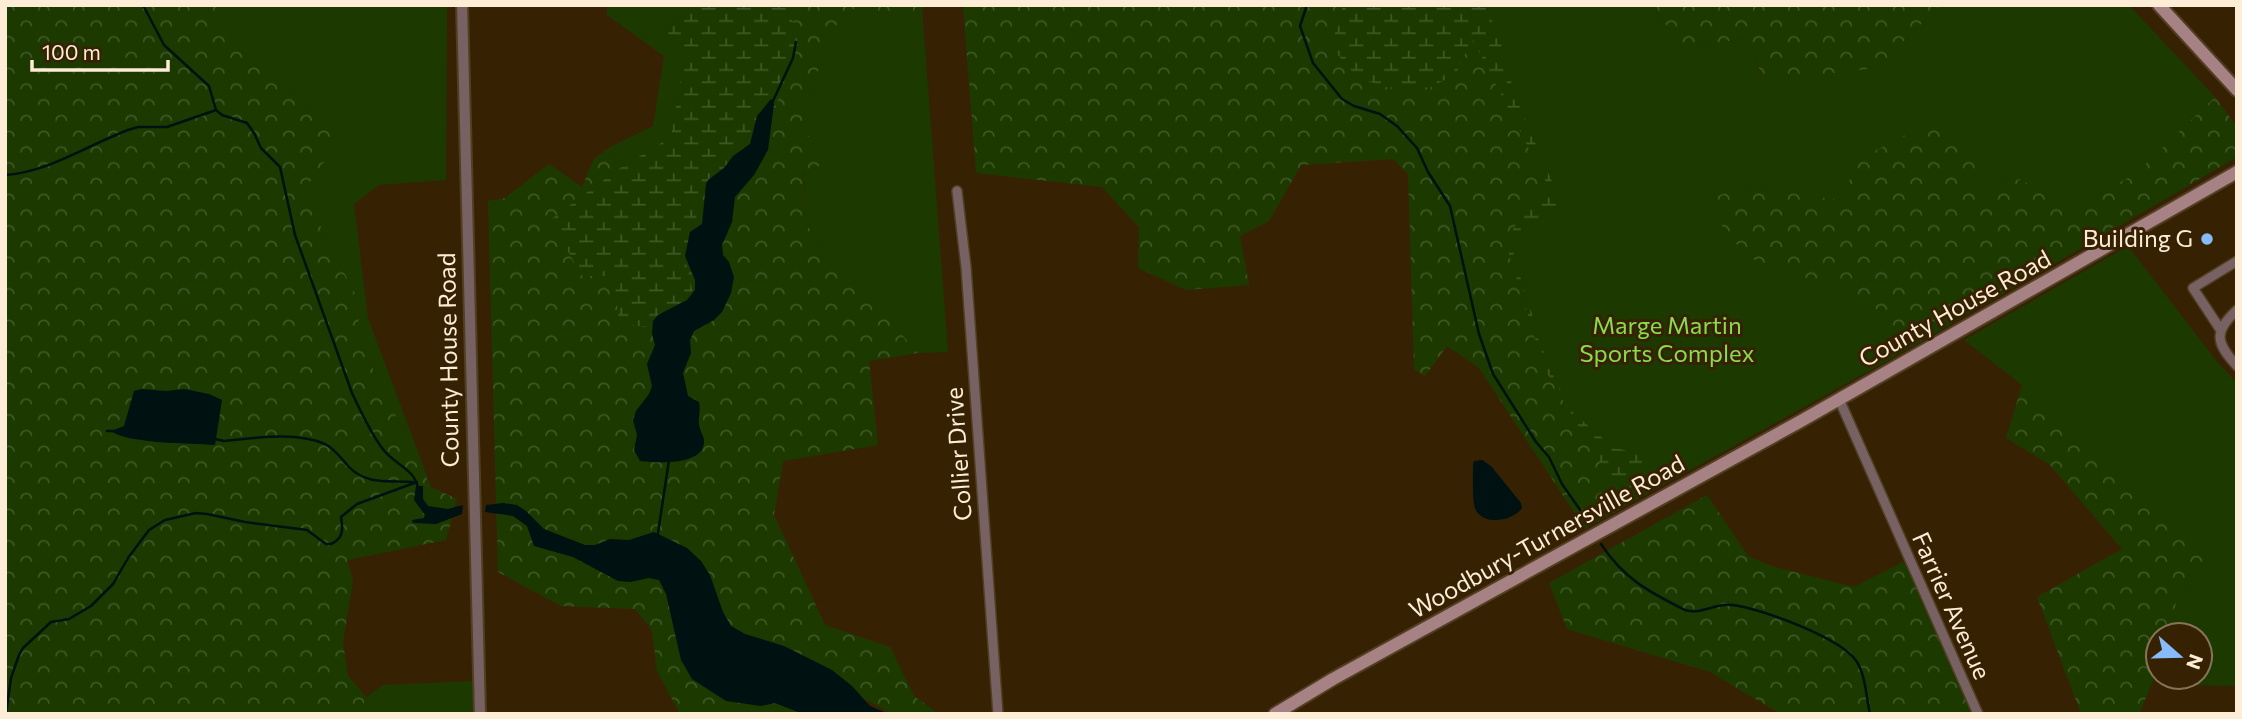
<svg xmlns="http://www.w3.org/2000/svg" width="2242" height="719" font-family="Commissioner,sans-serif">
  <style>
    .green { fill: #1c3a00 }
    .forest { fill: url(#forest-crowns) }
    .wetland { fill: url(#wetland-marsh) }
    .water { fill: #011 }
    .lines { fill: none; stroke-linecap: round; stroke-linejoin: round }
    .stream { stroke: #011; stroke-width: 2.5 }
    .minor-casing { stroke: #523e21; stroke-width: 12 }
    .tertiary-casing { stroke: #523e21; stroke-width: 14 }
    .secondary-casing { stroke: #523e21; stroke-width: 16 }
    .minor { stroke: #786163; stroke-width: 9 }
    .tertiary { stroke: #786163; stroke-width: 10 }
    .secondary { stroke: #a68284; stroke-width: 12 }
    .poi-dot { fill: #87bbfb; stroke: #362203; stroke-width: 2.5 }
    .labels { text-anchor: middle; stroke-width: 6; stroke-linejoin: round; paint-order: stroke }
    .poi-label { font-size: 24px; fill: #fdedd7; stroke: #362203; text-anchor: end }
    .street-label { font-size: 24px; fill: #fdedd7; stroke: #362203 }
    .park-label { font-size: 24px; fill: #8adc4c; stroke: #362203 }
  </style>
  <defs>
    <pattern id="forest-crowns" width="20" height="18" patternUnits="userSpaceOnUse" patternTransform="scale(1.75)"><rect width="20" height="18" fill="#1c3a00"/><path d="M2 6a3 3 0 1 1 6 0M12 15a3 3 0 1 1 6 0" fill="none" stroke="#3e5724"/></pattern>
    <pattern id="wetland-marsh" width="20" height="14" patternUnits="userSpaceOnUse" patternTransform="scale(1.75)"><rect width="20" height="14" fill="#1c3a00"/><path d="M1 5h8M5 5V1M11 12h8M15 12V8" fill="none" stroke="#3e5724"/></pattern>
  </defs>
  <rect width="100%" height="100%" fill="#362203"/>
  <path class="green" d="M219,5H447L446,180L379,185L354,204L368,318L431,487L367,357L353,335L363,309L303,192L343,135L237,49Z
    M607,5H684L668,32L684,58L671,137L617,170L610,147L653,126L664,56L607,15Z
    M1486,5H1652L1683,49L1748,38L1761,76L1877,68L1940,5H2129L2215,97L2135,174L2069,210L2020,179L1977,187L1861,158L1839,200L1743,186L1767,268L1822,282L1882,312L1912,347L1649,493L1640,453L1614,448L1577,416L1561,390L1548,366L1510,242L1561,202L1512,89L1510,68Z
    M855,8L923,21L948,352L918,353L807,226L801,125L831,30Z
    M2128,246L2218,363L2237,383V686L2188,685L2189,677H2200V635H2168L2177,600L2209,571L2022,385L1964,340Z
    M474,681L476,714H360L366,697L383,685Z"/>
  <path class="forest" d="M5,5H219L237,49L343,135L303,192L363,309L353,335L367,357L431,487L457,499L446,540L347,560L353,581L343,642L348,676L366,697L360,714H5Z
    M787,5H922L923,21L855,8L831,30L801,125L827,163L803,172L807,226L918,353L869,361L878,445L783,461L774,515L825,625L890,647L914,696L939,714H892L867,700L851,714H680L657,671L652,630L635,609L561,606L498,572L488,201L505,198L549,164L582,187L594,159L610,147L617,170L550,220L685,256L706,184L763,107L799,41Z
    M963,5H1343L1331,47L1472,37L1546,182L1505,241L1544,368L1626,506L1585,529L1479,368L1447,346L1425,376L1414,369L1408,174L1393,159L1301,165L1269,221L1240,236L1249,285L1186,290L1138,268L1139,227L1102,187L976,173Z
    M1652,5H1940L1877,68L1825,74L1762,76L1747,38L1683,49Z
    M2215,97L2237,127V157L1912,347L1882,312L1822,282L1767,268L1744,253L1714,216L1718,196L1743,186L1839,200L1861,158L1936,119L1977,152V187L2020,179L2069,210L2135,174Z
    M2022,385L2203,544L2209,571L2177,600L2168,635H2158V669L2139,714H2081L2037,597L2122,549L2049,464L2006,438Z
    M1707,495L1748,556L1771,566L1854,587L1911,558L1978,714H1781L1710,672L1567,629L1549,583Z"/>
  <path class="wetland" d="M684,5H787L799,41L771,120L763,107L750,144L706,184L685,256L693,294L652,328L619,323L614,276H582L550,220L617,170L671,137L684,58L668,33Z
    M1343,5H1486L1510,68L1512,89L1561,202L1510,242L1548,366L1561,390L1577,416L1614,448L1640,453L1649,493L1626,506L1544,368L1505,241L1546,182L1472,38L1456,74L1414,96L1358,78L1331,47Z"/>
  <path class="water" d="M771,99L774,104L768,150L754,175L735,197L732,222L722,245L723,255L729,262L734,277L731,293L722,312L714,320L694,331L690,340L691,353L683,373L688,396L699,402C701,410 698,417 699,425C700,431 704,436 704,441C705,466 656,463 640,461L634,450L637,435L633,420L636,411L649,394L652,386L647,364L655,345L652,334L653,321L658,315L687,300L695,290V280L685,256L690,232L702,224L706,184L708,180L724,168L733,156L750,144L757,116Z
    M142,389L166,391L184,389L209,394L222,400L215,445C191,443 128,444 111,431L124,426L134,391Z
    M1482,460L1491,466L1521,503L1522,508C1513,521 1482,527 1475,508C1472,500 1473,474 1473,464L1474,461Z
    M416,486H423V499L428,506L448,509L463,505L462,514L436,524L413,523L412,520L424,518L425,515L414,500Z
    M503,503L517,505L526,511L544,529L585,545H595L610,539L629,540L654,532L687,548L701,561L710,575L723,612L731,626L745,634L784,646L832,670L852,686L870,706L888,714H803L775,703L761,706L726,701L692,679L681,660L666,594L659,580L649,578L630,582L618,581L573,557L534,546L527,526L513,516L485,512L486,505Z"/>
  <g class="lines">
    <path class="stream" d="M143,5L164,45L209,86L216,110L222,115L247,123L254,133L261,148L280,167L295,235L352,393C361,412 370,432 382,448C394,465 415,468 418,489
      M1307,5L1300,26L1313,63L1342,99L1354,106L1380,114L1397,126L1417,148L1428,172L1450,206L1479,334L1493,374L1536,442L1549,457L1562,484L1590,524
      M772,103L793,58L796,42
      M5,175C49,172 88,145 128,130L138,127H167L216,110
      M107,431H115
      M215,439L224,441C254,438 296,431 325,444C335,449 341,458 348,466C367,486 389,480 413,482
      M658,533L669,460
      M1601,544C1624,579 1649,592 1685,610C1702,615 1715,603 1732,605C1760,608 1842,638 1857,662C1866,677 1866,697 1870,714
      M6,714L11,678L19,655L23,648L51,622L69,619L91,606L113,584L128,558L149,530L165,520L196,513L207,514L245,522L307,530L326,544H331C344,538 343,529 341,517L357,504L417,482"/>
    <g class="minor-casing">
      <path id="minor" d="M957,191L966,267L998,714
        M2237,310C2213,332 2216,343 2237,366
        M2220,329L2193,288L2237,261
        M1839,399L1978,714"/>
    </g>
    <g class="tertiary-casing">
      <path id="tertiary" d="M462,5L480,714"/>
    </g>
    <g class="secondary-casing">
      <path id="secondary" d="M2159,5L2237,90
        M1275,714L1333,679L1801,421L2237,172"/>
    </g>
    <use href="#minor" class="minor"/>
    <use href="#tertiary" class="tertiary"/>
    <use href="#secondary" class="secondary"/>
  </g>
  <circle class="poi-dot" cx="2207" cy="239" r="7"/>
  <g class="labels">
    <g class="poi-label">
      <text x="2193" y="247">Building G</text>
    </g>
    <g class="street-label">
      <text transform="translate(1955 309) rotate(-29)" y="8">County House Road</text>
      <text transform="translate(449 360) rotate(-91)" y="8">County House Road</text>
      <text transform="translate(959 454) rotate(-94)" y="8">Collier Drive</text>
      <text transform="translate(1547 537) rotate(-29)" y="8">Woodbury-Turnersville Road</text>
      <text transform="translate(1951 606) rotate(66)" y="8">Farrier Avenue</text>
    </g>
    <g class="park-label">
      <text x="1667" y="334">Marge Martin<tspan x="1667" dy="28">Sports Complex</tspan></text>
    </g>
  </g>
  <rect width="2242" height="719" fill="none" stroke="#fdedd7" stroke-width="14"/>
  <g transform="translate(2179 656) rotate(110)"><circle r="33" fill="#362203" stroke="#867358" stroke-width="2"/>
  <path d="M0-5L12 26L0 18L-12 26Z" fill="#87bbfb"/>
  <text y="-10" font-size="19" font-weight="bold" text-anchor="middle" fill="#fdedd7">N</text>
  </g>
  <path d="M32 60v10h136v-10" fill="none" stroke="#fdedd7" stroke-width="3.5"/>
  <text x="42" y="60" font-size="21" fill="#fdedd7" stroke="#362203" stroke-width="5" paint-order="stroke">100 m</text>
</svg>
